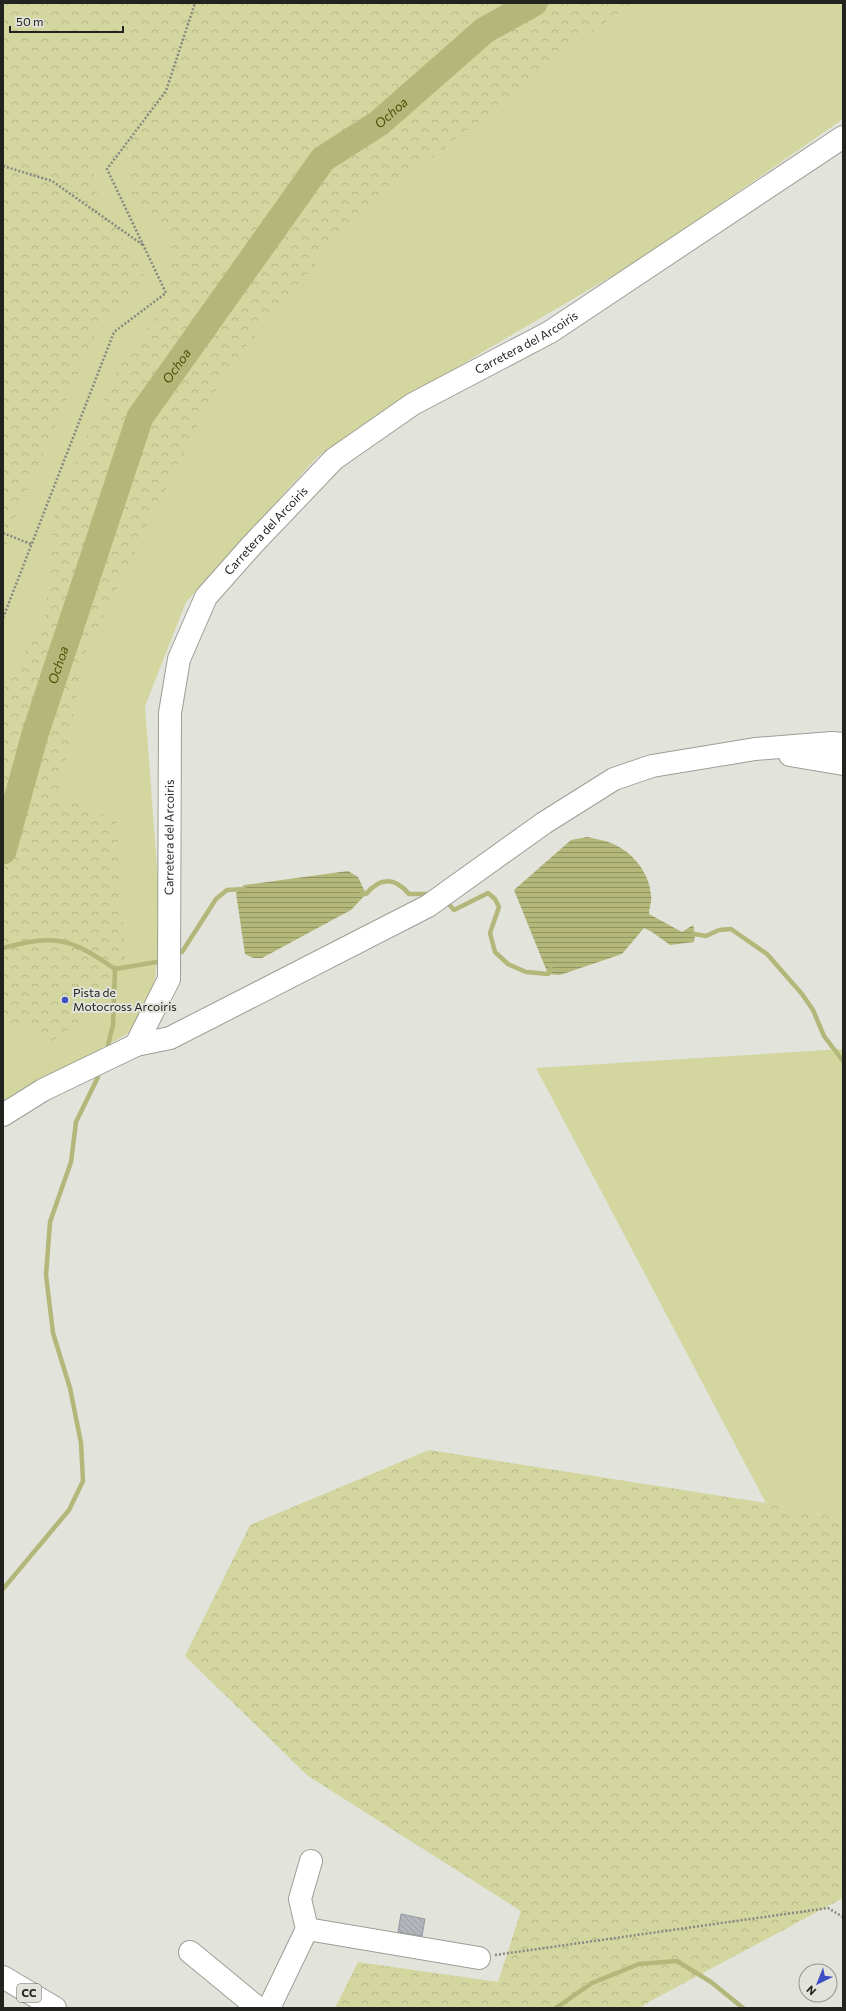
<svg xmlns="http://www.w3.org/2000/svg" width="846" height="2011" font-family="Commissioner,sans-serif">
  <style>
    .green { fill: #d3d69f }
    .forest { fill: url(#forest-crowns) }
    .water { fill: url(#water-rules) }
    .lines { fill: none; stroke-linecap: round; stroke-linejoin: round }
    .stream { stroke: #b3b779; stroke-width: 4.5 }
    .river { stroke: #b3b779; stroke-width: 27 }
    .building { fill: url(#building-back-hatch); stroke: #96989f }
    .minor-casing { stroke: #9e9e97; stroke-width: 24 }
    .major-casing { stroke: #9e9e97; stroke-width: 24 }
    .path { stroke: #888883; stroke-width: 2.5; stroke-dasharray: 2 2; stroke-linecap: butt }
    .minor { stroke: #fff; stroke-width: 22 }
    .major { stroke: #fff; stroke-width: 22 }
    .poi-dot { fill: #3d51c5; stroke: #e2e3db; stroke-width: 1.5 }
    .labels { text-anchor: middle; stroke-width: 4; stroke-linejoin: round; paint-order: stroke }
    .shield { fill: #e2e3db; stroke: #5c5c57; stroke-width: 1 }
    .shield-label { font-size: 11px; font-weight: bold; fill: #22221f }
    .street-label { font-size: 12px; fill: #22221f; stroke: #e2e3db }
    .poi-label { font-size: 12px; fill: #22221f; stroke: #e2e3db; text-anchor: start }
    .water-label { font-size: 13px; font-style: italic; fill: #4e5004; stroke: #e2e3db }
  </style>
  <defs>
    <pattern id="forest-crowns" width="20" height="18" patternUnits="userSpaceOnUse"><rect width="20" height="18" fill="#d3d69f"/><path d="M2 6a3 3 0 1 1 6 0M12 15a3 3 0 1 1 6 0" fill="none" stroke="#b5b788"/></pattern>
    <pattern id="water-rules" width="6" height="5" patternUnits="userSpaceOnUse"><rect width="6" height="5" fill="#b3b779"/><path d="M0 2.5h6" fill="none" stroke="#919463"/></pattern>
    <pattern id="building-back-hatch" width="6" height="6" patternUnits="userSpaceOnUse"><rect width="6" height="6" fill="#b3b6bd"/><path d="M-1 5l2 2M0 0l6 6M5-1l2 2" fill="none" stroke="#9a9ca2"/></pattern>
  </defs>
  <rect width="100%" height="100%" fill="#e2e3db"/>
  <path class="green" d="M3,3H843V119L643,258L474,357L318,456L186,602L145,706L161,922L154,988L129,1033L3,1103Z
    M843,1049V1519L766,1503L536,1068Z"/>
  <path class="forest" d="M3,3H632L585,37L350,223L228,368L150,520L84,656L59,797L116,820L126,967L94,1011L48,1045L32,1028L3,1024V691L45,615L56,503L123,359L169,300L172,238L129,191L132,158L94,159V188L150,286L101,320L14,521L3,560Z
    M429,1450L766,1503L843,1519V1898L647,2003L641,2008H335L358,1962L498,1982L521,1911L308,1776L185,1656L250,1525Z"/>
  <path class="water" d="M587,837C595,839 604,840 611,843C632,851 650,873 651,896C652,902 649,908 649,914L682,932L693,925L695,934L694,942L670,945L652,932L644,928L622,954L560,975L548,974L514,890L571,840Z
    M348,871L358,877L366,894L351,910L262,958H253L245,954L236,893L244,885Z"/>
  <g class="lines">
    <path class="stream" d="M361,894H366C380,877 395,877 409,894H432
      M446,901L454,910L488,893L495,899L499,907L490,933L495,952L508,964L526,972L548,974L551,969
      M691,935L695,934L706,936L719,930L731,929L767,954L802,994L813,1010L824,1036L843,1061
      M3,948C55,934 71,938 115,969L113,1025L108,1045
      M182,952L216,899L227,890L245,889
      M115,969L162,961
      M3,1589L69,1510L83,1481L81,1443L70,1388L53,1333L46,1275L50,1222L71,1162L76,1122L98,1077
      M556,2008L592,1983L639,1964L677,1961L711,1982L743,2008"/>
    <path class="river" id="s1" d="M3,851L35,734L140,417L323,159L379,123L485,30L534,3"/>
  </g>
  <path class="building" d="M401,1914L425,1919L422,1936L398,1932Z"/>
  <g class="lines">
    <g class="minor-casing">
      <g id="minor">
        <path d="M790,755L843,764"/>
        <path d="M136,1045L170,1038L428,906L544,823L614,779L652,766L755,749L832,743L843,744"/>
        <path id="s2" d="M3,1115L43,1090L136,1045L169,979L170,713L179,659L206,597L252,545L334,459L413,404L550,332L843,137"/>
        <path d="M307,1929L479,1958"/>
        <path d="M190,1952L258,2008"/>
        <path d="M269,2008L307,1929L300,1899L311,1861"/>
      </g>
    </g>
    <g class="major-casing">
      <path id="major" d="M3,1977L55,2008"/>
    </g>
    <path class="path" d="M3,166L52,181L143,245
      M3,533L31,544
      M3,618L114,332L166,293L107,169L166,91L195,3
      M495,1955L828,1908L843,1917"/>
    <use href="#minor" class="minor"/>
    <use href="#major" class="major"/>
  </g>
  <circle class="poi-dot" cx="65" cy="1000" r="4"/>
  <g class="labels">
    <rect class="shield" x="17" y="1984" width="24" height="18" rx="3"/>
    <g class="shield-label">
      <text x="29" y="1997">CC</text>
    </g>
    <g class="street-label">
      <text dy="4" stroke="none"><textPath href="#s2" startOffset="1026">Carretera del Arcoiris</textPath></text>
      <text dy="4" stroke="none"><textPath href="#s2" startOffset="702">Carretera del Arcoiris</textPath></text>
      <text dy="4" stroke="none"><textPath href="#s2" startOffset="366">Carretera del Arcoiris</textPath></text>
    </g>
    <g class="poi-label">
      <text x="73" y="997">Pista de<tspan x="73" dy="14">Motocross Arcoiris</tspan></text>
    </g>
    <g class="water-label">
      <text dy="5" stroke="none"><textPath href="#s1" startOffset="854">Ochoa</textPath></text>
      <text dy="5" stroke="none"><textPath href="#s1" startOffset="518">Ochoa</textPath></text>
      <text dy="5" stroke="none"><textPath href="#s1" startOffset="194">Ochoa</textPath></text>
    </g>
  </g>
  <rect width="846" height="2011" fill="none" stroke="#22221f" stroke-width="8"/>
  <g transform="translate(818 1983) rotate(223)"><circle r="19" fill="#e2e3db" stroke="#959690"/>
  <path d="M0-3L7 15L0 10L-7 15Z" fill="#3d51c5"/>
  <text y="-6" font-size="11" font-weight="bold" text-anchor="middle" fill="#22221f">N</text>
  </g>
  <path d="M10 26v6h113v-6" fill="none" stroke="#22221f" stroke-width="2"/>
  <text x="16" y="26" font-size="12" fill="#22221f" stroke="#e2e3db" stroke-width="3" paint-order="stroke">50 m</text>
</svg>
